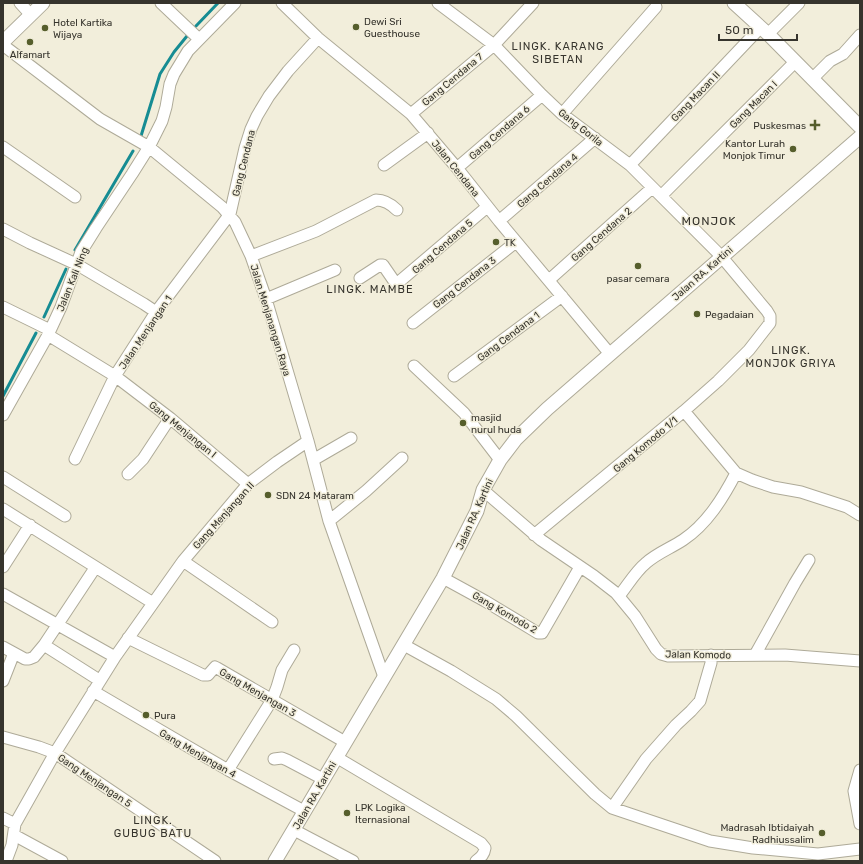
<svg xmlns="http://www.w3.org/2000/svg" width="863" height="864" font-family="Rubik,sans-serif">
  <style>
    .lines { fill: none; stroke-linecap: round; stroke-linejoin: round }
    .stream { stroke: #168c93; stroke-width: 3 }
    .minor-casing { stroke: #aeaa98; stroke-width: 13 }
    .tertiary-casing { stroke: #aeaa98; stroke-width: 15 }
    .minor { stroke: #fff; stroke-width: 11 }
    .tertiary { stroke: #fff; stroke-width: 13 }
    .poi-dot { fill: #565e2c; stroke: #f2eedb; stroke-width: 1.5 }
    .labels { text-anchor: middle; stroke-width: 3; stroke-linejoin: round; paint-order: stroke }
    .poi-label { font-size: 10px; fill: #36342d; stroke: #f2eedb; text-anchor: start }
    .street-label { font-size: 10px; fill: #36342d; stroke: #f2eedb }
    .neighbourhood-label { font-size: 11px; letter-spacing: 1px; fill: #36342d; stroke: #f2eedb }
    .quarter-label { font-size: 12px; letter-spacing: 1px; fill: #36342d; stroke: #f2eedb }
  </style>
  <rect width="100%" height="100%" fill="#f2eedb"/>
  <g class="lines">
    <path class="stream" d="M196,26L218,3
      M141,136L160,74L174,52L187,36
      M75,250L133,151
      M44,317L66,269
      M3,396L36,333"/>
    <g class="minor-casing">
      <path id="minor" d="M20,3L30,14
        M161,3L199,39
        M282,3L318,38L411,114L457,168L499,221L610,354
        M438,3L494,45L542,95L562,114L630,165L721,256L767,311L770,316V323L749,350L718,381L684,411
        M768,34L799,3
        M3,45L100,119L149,147L222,207L235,222L251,256L266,299L308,441L329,521L384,677
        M812,79L830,61L843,54L860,35
        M411,114L494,45L533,3
        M562,114L656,7
        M3,147L75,197
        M384,165L428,133
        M630,165L760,28
        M457,168L542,95
        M661,196L795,62
        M499,221L595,138
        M3,229L30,243L76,264L144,304L156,312
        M251,256L316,231L376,200C385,200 391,204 397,210
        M360,278L380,265H383L394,281L397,282L400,281L487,207
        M549,280L652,188
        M266,299L335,270
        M3,307L50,330
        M413,323L516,242
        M48,335L115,376L170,418L248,484
        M414,366L464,413L500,460
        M454,376L562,296
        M3,415L48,335L61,307L81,252L96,228L132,174L149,147L162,121L166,107L170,84L174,74L188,51L235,3
        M75,459L115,376L156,312L230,214L245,148L251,129L257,116L269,96L288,71L318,38
        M313,460L351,438
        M128,474L143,459L170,418
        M3,477L65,516
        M483,490L541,540L594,576L616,593L635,616L656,649L661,654L668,656L785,655L860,661
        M3,509L153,603
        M329,521L366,491L402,458
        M534,535L684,411L736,473L752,480L773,487L801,492L847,507L860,515
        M183,561L272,622
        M3,567L30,525
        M443,578L485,601L538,633H542L580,567
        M3,594L115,657
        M619,596C628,585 635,572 646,563C657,553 671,548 683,540C707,524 723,498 736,473
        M128,638L203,675H208L215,667L217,668L345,742
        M44,645L99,680
        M404,645L451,671L496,699L516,716L595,794L612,808L710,841L753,848L818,854L860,849
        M3,647L25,659H29L34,657L44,645L95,568
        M755,655L795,583L809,560
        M3,681L14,653
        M93,691L228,770L304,811
        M3,737L39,747L55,753L215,861
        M336,757L481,843L485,848C484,855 481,857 476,861
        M274,759L282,758L287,760L323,779
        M228,770L272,700L277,687L282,670L294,650
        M860,770L854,791L860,824
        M612,808L646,759L676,725L691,711L700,701L711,663V655
        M3,818L15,824
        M294,830L353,861
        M14,835L62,861
        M6,861L12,845L15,824L55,753L115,657L183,561L248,484L277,462L308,441"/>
    </g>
    <g class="tertiary-casing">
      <path id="tertiary" d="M734,3L768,34L860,127
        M3,42L43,3
        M275,861L443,578L477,511L483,490L500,460L516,439L547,409L860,137"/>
    </g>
    <use href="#minor" class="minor"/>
    <use href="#tertiary" class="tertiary"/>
  </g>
  <g class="poi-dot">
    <circle cx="356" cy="27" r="4"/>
    <circle cx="45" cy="28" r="4"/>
    <circle cx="30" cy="42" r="4"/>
    <path d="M813 119h4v4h4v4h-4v4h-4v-4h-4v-4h4z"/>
    <circle cx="793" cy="149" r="4"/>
    <circle cx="496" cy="242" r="4"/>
    <circle cx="638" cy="266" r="4"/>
    <circle cx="697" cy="314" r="4"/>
    <circle cx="463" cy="423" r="4"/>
    <circle cx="268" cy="495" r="4"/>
    <circle cx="146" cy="715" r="4"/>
    <circle cx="347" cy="813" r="4"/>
    <circle cx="822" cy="833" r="4"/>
  </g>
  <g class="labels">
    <g class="poi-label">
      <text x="364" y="25">Dewi Sri<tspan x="364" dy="12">Guesthouse</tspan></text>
      <text x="53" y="26">Hotel Kartika<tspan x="53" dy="12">Wijaya</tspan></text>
      <text x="30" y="58" text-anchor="middle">Alfamart</text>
      <text x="806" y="129" text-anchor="end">Puskesmas</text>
      <text x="785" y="147" text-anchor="end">Kantor Lurah<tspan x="785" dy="12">Monjok Timur</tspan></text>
      <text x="504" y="246">TK</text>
      <text x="638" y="282" text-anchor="middle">pasar cemara</text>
      <text x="705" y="318">Pegadaian</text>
      <text x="471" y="421">masjid<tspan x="471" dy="12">nurul huda</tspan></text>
      <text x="276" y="499">SDN 24 Mataram</text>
      <text x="154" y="719">Pura</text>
      <text x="355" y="811">LPK Logika<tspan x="355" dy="12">Iternasional</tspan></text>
      <text x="814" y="831" text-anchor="end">Madrasah Ibtidaiyah<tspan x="814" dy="12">Radhiussalim</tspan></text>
    </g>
    <g class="street-label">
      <text transform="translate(452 79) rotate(-40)" y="4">Gang Cendana 7</text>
      <text transform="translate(695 96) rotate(-46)" y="4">Gang Macan II</text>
      <text transform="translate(753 104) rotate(-45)" y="4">Gang Macan I</text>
      <text transform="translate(581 127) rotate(38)" y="4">Gang Gorila</text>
      <text transform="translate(499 132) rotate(-41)" y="4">Gang Cendana 6</text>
      <text transform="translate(243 163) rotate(-76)" y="4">Gang Cendana</text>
      <text transform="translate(456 168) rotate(51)" y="4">Jalan Cendana</text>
      <text transform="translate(547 180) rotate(-41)" y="4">Gang Cendana 4</text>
      <text transform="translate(601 234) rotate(-41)" y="4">Gang Cendana 2</text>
      <text transform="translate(442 246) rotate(-41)" y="4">Gang Cendana 5</text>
      <text transform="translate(702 273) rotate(-41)" y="4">Jalan RA. Kartini</text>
      <text transform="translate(72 279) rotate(-68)" y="4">Jalan Kali Ning</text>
      <text transform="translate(464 282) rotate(-38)" y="4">Gang Cendana 3</text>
      <text transform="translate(271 320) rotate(73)" y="4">Jalan Menjanangan Raya</text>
      <text transform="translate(145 332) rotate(-56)" y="4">Jalan Menjangan 1</text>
      <text transform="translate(508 336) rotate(-37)" y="4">Gang Cendana 1</text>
      <text transform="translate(183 429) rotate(39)" y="4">Gang Menjangan I</text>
      <text transform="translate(645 444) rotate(-40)" y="4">Gang Komodo 1/1</text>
      <text transform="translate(474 514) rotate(-66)" y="4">Jalan RA. Kartini</text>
      <text transform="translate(223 515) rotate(-48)" y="4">Gang Menjangan II</text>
      <text transform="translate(505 612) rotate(30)" y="4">Gang Komodo 2</text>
      <text transform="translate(698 654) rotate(1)" y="4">Jalan Komodo</text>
      <text transform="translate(258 692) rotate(30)" y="4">Gang Menjangan 3</text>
      <text transform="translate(198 753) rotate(30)" y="4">Gang Menjangan 4</text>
      <text transform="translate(95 780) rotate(34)" y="4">Gang Menjangan 5</text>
      <text transform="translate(314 795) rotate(-60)" y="4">Jalan RA. Kartini</text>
    </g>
    <g class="neighbourhood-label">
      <text x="558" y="50">LINGK. KARANG<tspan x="558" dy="13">SIBETAN</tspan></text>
      <text x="370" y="293">LINGK. MAMBE</text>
      <text x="791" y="354">LINGK.<tspan x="791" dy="13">MONJOK GRIYA</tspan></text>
      <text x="153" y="824">LINGK.<tspan x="153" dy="13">GUBUG BATU</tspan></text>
    </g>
    <g class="quarter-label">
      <text x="709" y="225">MONJOK</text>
    </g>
  </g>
  <rect width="863" height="864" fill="none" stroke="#36342d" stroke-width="8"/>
  <path d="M719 34v6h78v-6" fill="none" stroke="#36342d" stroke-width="2"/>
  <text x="725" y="34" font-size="12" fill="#36342d" stroke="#f2eedb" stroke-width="3" paint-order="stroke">50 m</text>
</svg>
